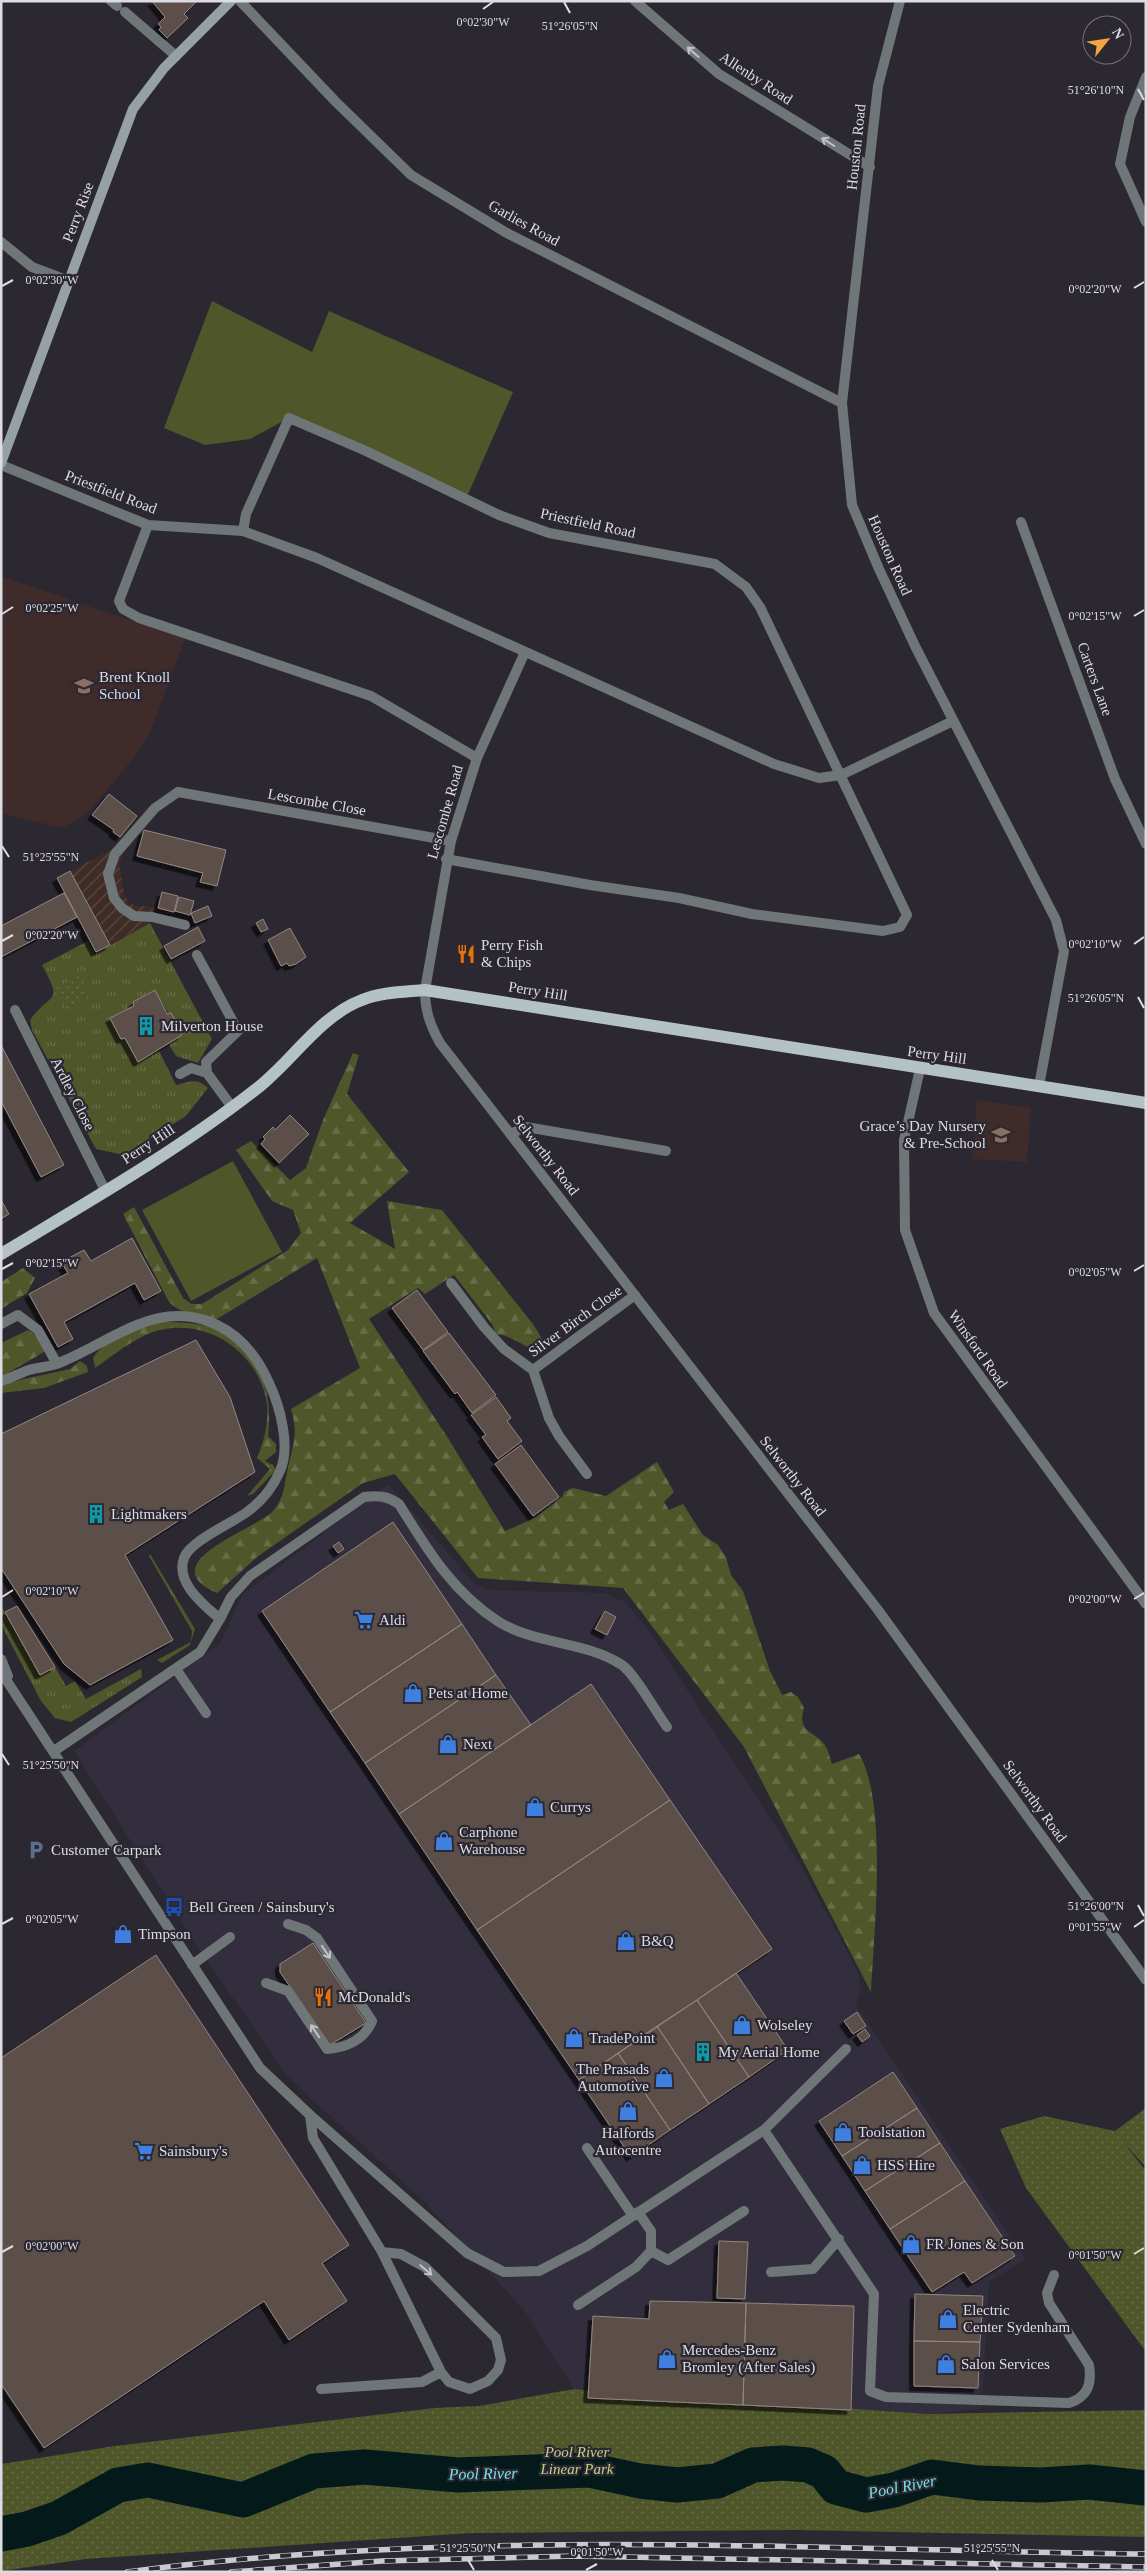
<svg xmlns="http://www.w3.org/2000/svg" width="1147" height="2573" font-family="Georgia,serif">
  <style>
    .built { fill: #322e3e }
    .industrial { fill: url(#industrial-furrows) }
    .education { fill: #3f2b2a }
    .grass { fill: url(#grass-tufts) }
    .forest { fill: url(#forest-firs) }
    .park { fill: url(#park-dots) }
    .garden { fill: #4e562a }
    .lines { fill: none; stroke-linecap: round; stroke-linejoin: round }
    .river { stroke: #03191a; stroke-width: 35 }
    .building { fill: #5b4f49; stroke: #948680; filter: url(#shadow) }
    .lane { stroke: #6f7677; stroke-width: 10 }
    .street { stroke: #6f7677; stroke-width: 10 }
    .secondary { stroke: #96a1a3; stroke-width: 10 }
    .primary { stroke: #b4c2c6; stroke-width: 12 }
    .rail-casing { stroke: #cbc9d0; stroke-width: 5.5 }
    .rail { stroke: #2b2832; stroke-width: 4; stroke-dasharray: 11; stroke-linecap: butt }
    .oneway { stroke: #c2c2c8 }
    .ticks { fill: none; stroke: #dedce3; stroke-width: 2 }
    .labels { text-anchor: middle; stroke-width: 4.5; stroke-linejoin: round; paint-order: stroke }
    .street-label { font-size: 15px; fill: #dedce3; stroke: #2b2832 }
    .poi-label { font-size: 15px; fill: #dedce3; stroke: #2b2832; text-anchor: start }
    .park-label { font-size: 15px; font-style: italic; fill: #c2d185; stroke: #2b2832 }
    .water-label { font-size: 16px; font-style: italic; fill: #73e1e8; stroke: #2b2832 }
    .ticks-label { font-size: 12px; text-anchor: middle; fill: #dedce3; stroke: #2b2832; stroke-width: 4.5; stroke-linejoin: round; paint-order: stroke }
  </style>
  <defs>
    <pattern id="industrial-furrows" width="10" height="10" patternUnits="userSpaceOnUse" patternTransform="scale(1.25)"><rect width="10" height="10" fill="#3e2c25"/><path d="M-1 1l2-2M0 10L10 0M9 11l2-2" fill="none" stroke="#594a44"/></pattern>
    <pattern id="grass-tufts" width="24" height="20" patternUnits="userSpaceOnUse" patternTransform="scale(1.25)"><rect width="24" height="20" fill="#4e562a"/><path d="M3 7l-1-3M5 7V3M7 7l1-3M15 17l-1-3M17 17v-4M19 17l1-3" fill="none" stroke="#676e49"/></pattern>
    <pattern id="forest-firs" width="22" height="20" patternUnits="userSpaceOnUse" patternTransform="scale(1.25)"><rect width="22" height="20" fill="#4e562a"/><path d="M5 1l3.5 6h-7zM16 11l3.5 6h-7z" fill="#676e49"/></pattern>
    <pattern id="park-dots" width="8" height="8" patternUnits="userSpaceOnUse" patternTransform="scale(1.25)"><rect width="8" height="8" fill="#4e562a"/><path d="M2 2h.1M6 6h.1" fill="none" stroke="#676e49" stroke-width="1.8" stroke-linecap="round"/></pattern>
    <filter id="shadow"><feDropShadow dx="-4.5" dy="4.5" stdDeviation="0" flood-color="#0009"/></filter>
  </defs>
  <rect width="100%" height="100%" fill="#2b2832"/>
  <path class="built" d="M388,1484L475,1584L491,1590L604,1593L625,1602L645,1625L800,1864L858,1972L861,1991L856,2005L1025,2259L989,2282L982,2409L927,2414L574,2389L524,2310L427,2204L288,2077L195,1943L74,1751L220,1644L242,1595Z"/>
  <path class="industrial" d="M152,803L158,812L123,853L119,864L124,893L128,902L133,905L158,908L151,922L110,945L70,871L111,850Z"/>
  <path class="education" d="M1,576L185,639L150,733L136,755L88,813L62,828L1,813Z
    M977,1100L1031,1108L1027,1162L972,1159Z"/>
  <path class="grass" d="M150,923L212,1039L198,1063L176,1056L168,1043L182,1035L154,990L133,1002L134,1006L110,1018L121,1039L125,1038L138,1062L159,1051L176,1085C190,1082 196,1077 208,1088L186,1116L124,1155L96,1149L32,1030L30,1020C51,991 64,1005 42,965L88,941L95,954Z
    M150,1554L195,1629L190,1645L162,1663L157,1660L191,1642L192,1631L149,1556Z
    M1,1606L40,1674L55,1667L66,1686L75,1681L86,1699L141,1669L142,1677L71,1722L55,1718L41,1701L6,1634L1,1623Z"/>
  <path class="forest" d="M353,1053L359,1055L347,1094L409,1172L350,1223L395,1249L387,1201L442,1210L533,1324L542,1339L541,1346L537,1350C523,1347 511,1335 496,1334L492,1324L454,1275L425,1294L418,1288L369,1319L448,1438L505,1531L535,1518L563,1496L564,1492L573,1488L606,1496L657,1462L674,1492L664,1502L669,1510L683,1504L703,1535L718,1545L726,1557L731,1575L743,1591L770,1671L782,1695L791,1692L798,1697L804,1708C797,1733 813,1730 824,1744C828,1749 830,1758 832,1764L859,1754C888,1802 874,1934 871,1992L744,1747L623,1588L478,1578L395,1474L363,1483L257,1557L217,1593C149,1563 257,1529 273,1511C284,1498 284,1487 287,1472C292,1447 299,1435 291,1409L360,1368L317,1258L217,1319C198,1317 183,1315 169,1302L123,1214L134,1207L183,1298L192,1304H202L288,1250L301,1233L293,1210L272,1201L236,1150L251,1141L290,1180L306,1168L323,1120Z
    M23,1268L35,1278L27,1293L1,1309V1282Z
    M164,1322C182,1322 201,1323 217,1329C227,1332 235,1340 241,1348C266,1374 272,1401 268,1436L276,1444V1452L265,1461L273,1465L276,1470L253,1494L247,1496L270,1469L257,1458C265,1439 270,1419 266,1398C256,1353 211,1321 165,1329C139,1333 116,1354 95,1368L93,1358C104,1339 143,1325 164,1322Z
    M28,1330L42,1340L44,1352L1,1377V1343Z
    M80,1361L87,1366L88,1372L44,1388L1,1393V1384L70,1369Z"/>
  <path class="park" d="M80,975L91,997L67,1011L56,988Z
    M1146,2108V2167L1123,2142L1146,2171V2352L1026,2188L1000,2129L1044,2116L1115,2131Z
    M574,2389L927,2414L1146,2410V2537L796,2530L471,2533L86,2559L1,2571V2464L115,2446L434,2408L479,2406Z"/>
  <path class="garden" d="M212,301L312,352L329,311L513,392L466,499L289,418L250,439L205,445L164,428Z
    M233,1161L282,1252L191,1301L142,1210Z"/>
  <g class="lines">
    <path class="river" d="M1,2534L27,2529L59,2518L118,2485L148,2480L243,2500L314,2471L365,2467L458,2475L589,2470L640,2481L677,2485L717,2481L753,2465L783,2463L808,2465L824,2472L836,2487L866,2495L894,2490L932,2477L979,2483L1041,2485L1089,2482L1146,2488"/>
  </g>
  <path class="building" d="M152,1H197L184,14L188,18L167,38L159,30L161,27L158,24L165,17Z
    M109,794L137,816L120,837L113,832L114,830L92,815Z
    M144,830L226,850L217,886L200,882L203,873L137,856Z
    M70,871L110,945L96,952L57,878Z
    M162,892L178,896L174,912L158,908Z
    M64,893L77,917L1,957V926Z
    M179,897L194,901L190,915L175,911Z
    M208,906L212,916L195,923L191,913Z
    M263,919L268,929L261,932L256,923Z
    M198,927L205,941L171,959L164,946Z
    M290,928L306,957L296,964L289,966L287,963L281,966L268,940Z
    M155,990L167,1014L171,1013L182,1035L138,1062L125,1038L121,1039L110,1018L134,1006L133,1002Z
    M1,1045L64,1165L41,1177L1,1101Z
    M290,1115L309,1134L279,1163L261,1144L265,1139L263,1137L273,1127L275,1130Z
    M1,1200L9,1214L1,1219Z
    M132,1238L161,1291L144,1300L135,1283L124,1289L64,1322L73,1339L58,1347L29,1294L68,1273L61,1262L84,1250L91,1261Z
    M417,1290L448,1332L423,1350L392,1308Z
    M449,1333L496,1395L472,1413L457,1392L455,1394L423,1351Z
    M196,1340L230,1397L255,1472L125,1555L173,1640L90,1685L64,1664L1,1568V1434Z
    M496,1397L511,1418L507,1421L522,1441L498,1459L482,1437L486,1435L471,1415Z
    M521,1445L559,1497L533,1516L495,1464Z
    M393,1522L462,1624L330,1712L262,1611Z
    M339,1542L344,1549L338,1553L333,1546Z
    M17,1606L55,1667L40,1675L5,1612Z
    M605,1611L616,1617L607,1635L595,1629Z
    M462,1624L496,1675L365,1763L330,1712Z
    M496,1675L531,1725L399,1814L365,1763Z
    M591,1684L670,1800L477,1930L399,1814Z
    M670,1800L772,1949L579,2080L477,1930Z
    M313,1943L366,2023L330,2045L280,1972V1964Z
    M156,1955L349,2245L322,2263L347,2301L289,2340L264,2301L44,2448L1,2384V2058Z
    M736,1973L788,2050L749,2077L697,2000Z
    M697,2000L749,2077L709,2104L657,2026Z
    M857,2012L866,2026L853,2034L844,2021Z
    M657,2026L709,2104L670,2130L618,2053Z
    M865,2029L870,2036L862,2042L857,2035Z
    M618,2053L670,2130L631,2157L579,2080Z
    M893,2072L917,2108L842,2156L819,2121Z
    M917,2108L940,2143L865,2191L842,2156Z
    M940,2143L965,2181L890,2229L865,2191Z
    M965,2181L1015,2256L972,2283L964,2272L932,2292L890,2229Z
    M719,2241L748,2242L745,2299L717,2298Z
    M915,2294L983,2296L980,2342L914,2341Z
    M650,2301L746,2303L743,2405L588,2398L593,2316L649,2319Z
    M746,2303L854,2306L851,2410L743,2405Z
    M914,2341L980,2342L978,2388L914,2386Z"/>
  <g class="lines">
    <path class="lane" d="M111,1L117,6
      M125,12L176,56
      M243,531L246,514L289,418L366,451L499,515L549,533L715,564L746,587L760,607L907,915L900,927L883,931L752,914L679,898L590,885L446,859
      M178,792L155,808L115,854L108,874L114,898L122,908L134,916L152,917L185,925
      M197,955L238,1031L206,1062L207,1073L232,1107
      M180,1074L191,1068L207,1073
      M510,1134L526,1127L666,1151
      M1,1324L18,1315L38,1330L57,1364
      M1,1381C11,1378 20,1373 29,1370C39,1367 50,1367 59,1363C86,1352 110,1336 137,1325C195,1301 245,1328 269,1383C280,1406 291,1447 280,1471C273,1487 261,1502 247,1512C232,1523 190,1541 184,1558C175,1583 204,1605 220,1619L200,1652L54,1751
      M220,1619L231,1597L250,1576L364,1497C378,1495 387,1496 399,1504C427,1549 453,1593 499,1622C537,1645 586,1641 622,1665C635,1674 656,1712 667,1727
      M1,1659L8,1676
      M176,1669L206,1713
      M1,1672L260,2068L310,2115L313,2138L382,2252L441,2372L449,2382L470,2389L488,2381L498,2370L501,2360L496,2338L425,2267L401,2254L382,2252
      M192,1965L230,1937
      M266,1983L288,1991L327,2049C346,2048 364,2040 372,2021L317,1938L306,1930L288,1924
      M310,2115L467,2253L504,2272L539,2271L587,2246L764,2130L846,2049
      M764,2130L874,2294L870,2391L886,2397L1069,2403C1088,2397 1092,2384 1089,2365L1049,2303L1047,2293L1054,2275
      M587,2148L633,2216
      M651,2251L668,2260L744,2211
      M771,2272L813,2269L839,2239
      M578,2305L636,2267L651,2251V2231L638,2212
      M321,2389L422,2382L441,2372"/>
    <path class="street" d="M240,1L335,101L411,175L505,232L842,403
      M635,1L719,74L870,167
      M900,1L878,86L842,403L852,505L879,569L915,646L1056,920L1064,951L1039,1086
      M1146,77L1130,117L1120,164L1146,222
      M1,242L32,267L69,281
      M1,465L148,525L243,531L317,558L774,764L819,778L841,775L953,721
      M1021,522L1115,779L1146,844
      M148,525L119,601L123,609L139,618L371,696L477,758
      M525,652L477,758L451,841L425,990C425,1011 430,1025 440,1043L878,1610L1146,1980
      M178,792L451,841
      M15,1010L106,1192
      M920,1069L904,1140L905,1230L934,1313L1146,1604
      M451,1283L484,1327L504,1349L533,1370L549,1418L559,1436L587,1474
      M533,1370L635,1295"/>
    <path class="secondary" d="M1,463L133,109L164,68L231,1"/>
    <path class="primary" d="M1,1254C86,1203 177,1151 255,1090C291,1063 319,1016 362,1000C381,992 404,992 425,990L1146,1103"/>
    <g class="rail-casing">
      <path id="rail" d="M127,2572C466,2527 806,2550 1146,2554
        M231,2572L382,2561L575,2556L1146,2567"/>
    </g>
    <use href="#rail" class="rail"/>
  </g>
  <defs><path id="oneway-shaft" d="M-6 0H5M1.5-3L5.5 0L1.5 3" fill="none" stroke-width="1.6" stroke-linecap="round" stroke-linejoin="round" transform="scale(1.25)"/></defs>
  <g class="oneway">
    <use href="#oneway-shaft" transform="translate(693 52) rotate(-139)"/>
    <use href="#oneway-shaft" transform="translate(828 142) rotate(-148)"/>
    <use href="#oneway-shaft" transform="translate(326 1952) rotate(56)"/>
    <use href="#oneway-shaft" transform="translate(315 2031) rotate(-124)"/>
    <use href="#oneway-shaft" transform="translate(426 2270) rotate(40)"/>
  </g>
  <path class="ticks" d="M564,2L570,13M483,9L493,2M1138,89L1144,100M2,286L13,280M1134,288L1144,282M2,614L13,607M1134,616L1144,610M2,846L9,857M2,941L13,935M1134,944L1144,937M1138,997L1144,1008M2,1269L13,1263M1134,1271L1144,1265M2,1597L13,1590M1134,1599L1144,1593M2,1754L9,1765M1138,1905L1144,1916M2,1924L13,1918M1134,1927L1144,1920M2,2252L13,2246M1134,2254L1144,2248M468,2560L474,2570M992,2560L998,2570M586,2570L597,2564"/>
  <defs>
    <g id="school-bare" transform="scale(1.5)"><path d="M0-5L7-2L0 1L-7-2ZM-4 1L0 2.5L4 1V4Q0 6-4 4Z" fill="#8d6e63" stroke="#2b2832" stroke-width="2.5" paint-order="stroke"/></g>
    <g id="restaurant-bare" transform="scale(1.5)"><path d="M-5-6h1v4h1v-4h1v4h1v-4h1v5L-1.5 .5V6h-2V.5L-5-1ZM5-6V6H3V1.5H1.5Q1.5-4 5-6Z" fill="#e8710a" stroke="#2b2832" stroke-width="2.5" paint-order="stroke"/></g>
    <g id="building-bare" transform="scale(1.5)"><path d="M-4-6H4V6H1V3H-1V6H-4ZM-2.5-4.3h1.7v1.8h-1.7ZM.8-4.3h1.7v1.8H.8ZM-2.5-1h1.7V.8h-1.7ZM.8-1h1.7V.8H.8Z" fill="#0f9aa8" stroke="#2b2832" stroke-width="2.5" paint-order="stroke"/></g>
    <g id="supermarket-bare" transform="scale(1.5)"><path d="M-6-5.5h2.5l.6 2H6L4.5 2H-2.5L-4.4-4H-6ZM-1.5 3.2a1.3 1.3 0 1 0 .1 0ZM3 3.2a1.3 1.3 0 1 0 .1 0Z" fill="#3f7fe0" stroke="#2b2832" stroke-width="2.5" paint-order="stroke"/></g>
    <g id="shop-bare" transform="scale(1.5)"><path d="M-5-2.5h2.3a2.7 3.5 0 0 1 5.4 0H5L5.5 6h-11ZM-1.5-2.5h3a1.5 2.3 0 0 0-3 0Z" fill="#3f7fe0" stroke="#2b2832" stroke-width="2.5" paint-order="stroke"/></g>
    <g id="parking-bare" transform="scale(1.5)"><path d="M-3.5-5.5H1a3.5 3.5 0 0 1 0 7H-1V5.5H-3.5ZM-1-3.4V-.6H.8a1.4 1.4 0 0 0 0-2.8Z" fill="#5c6f8a" stroke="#2b2832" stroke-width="2.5" paint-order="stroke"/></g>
    <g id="bus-bare" transform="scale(1.5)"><path d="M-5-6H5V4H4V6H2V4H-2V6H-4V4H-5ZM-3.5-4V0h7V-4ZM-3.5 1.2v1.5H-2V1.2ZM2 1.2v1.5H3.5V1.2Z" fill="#1a4fb4" stroke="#2b2832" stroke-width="2.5" paint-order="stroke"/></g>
  </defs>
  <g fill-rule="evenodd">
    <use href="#school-bare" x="84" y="686"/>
    <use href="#restaurant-bare" x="466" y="954"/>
    <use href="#building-bare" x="146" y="1026"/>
    <use href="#school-bare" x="1001" y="1135"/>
    <use href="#building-bare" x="96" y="1514"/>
    <use href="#supermarket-bare" x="364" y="1620"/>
    <use href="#shop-bare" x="413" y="1693"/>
    <use href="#shop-bare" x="448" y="1744"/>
    <use href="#shop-bare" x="535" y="1807"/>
    <use href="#shop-bare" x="444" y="1841"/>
    <use href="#parking-bare" x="36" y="1850"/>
    <use href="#bus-bare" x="174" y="1907"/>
    <use href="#shop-bare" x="123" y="1934"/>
    <use href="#shop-bare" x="626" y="1941"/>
    <use href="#restaurant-bare" x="323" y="1997"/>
    <use href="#shop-bare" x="742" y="2025"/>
    <use href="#shop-bare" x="574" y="2038"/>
    <use href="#building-bare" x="703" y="2052"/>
    <use href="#shop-bare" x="664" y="2078"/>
    <use href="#shop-bare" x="628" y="2111"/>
    <use href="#shop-bare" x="843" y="2132"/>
    <use href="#supermarket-bare" x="144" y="2151"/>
    <use href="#shop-bare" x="862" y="2165"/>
    <use href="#shop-bare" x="911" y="2244"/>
    <use href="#shop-bare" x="948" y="2319"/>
    <use href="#shop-bare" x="667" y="2359"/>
    <use href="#shop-bare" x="946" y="2364"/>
  </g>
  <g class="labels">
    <g class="street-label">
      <text transform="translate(756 78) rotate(33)" y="5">Allenby Road</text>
      <text transform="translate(856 147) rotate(-84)" y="5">Houston Road</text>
      <text transform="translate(78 212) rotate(-69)" y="5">Perry Rise</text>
      <text transform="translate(524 223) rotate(29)" y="5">Garlies Road</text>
      <text transform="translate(111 492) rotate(21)" y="5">Priestfield Road</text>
      <text transform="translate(588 523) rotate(12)" y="5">Priestfield Road</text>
      <text transform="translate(890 555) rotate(66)" y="5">Houston Road</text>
      <text transform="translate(1095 679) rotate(70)" y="5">Carters Lane</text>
      <text transform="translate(317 802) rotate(10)" y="5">Lescombe Close</text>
      <text transform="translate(445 812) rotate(-74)" y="5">Lescombe Road</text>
      <text transform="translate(538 991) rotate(9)" y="5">Perry Hill</text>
      <text transform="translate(937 1055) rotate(8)" y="5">Perry Hill</text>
      <text transform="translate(73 1094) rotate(63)" y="5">Ardley Close</text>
      <text transform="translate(148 1144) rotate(-33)" y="5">Perry Hill</text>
      <text transform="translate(546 1155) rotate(52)" y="5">Selworthy Road</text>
      <text transform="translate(575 1321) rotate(-36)" y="5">Silver Birch Close</text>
      <text transform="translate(978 1349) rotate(55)" y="5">Winsford Road</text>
      <text transform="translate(793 1476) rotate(52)" y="5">Selworthy Road</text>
      <text transform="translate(1035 1801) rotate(54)" y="5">Selworthy Road</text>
    </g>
    <g class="poi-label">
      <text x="99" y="682">Brent Knoll<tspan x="99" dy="17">School</tspan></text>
      <text x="481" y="950">Perry Fish<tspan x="481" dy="17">&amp; Chips</tspan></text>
      <text x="161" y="1031">Milverton House</text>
      <text x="986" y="1131" text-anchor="end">Grace’s Day Nursery<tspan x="986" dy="17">&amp; Pre-School</tspan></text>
      <text x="111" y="1519">Lightmakers</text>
      <text x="379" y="1625">Aldi</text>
      <text x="428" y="1698">Pets at Home</text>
      <text x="463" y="1749">Next</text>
      <text x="550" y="1812">Currys</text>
      <text x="459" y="1837">Carphone<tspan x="459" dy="17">Warehouse</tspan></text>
      <text x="51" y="1855">Customer Carpark</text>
      <text x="189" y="1912">Bell Green / Sainsbury's</text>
      <text x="138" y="1939">Timpson</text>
      <text x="641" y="1946">B&amp;Q</text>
      <text x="338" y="2002">McDonald's</text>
      <text x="757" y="2030">Wolseley</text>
      <text x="589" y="2043">TradePoint</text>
      <text x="718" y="2057">My Aerial Home</text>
      <text x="649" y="2074" text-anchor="end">The Prasads<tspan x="649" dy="17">Automotive</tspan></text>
      <text x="858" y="2137">Toolstation</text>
      <text x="628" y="2138" text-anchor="middle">Halfords<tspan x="628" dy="17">Autocentre</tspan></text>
      <text x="159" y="2156">Sainsbury's</text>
      <text x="877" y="2170">HSS Hire</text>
      <text x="926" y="2249">FR Jones &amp; Son</text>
      <text x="963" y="2315">Electric<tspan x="963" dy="17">Center Sydenham</tspan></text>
      <text x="682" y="2355">Mercedes-Benz<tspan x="682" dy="17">Bromley (After Sales)</tspan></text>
      <text x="961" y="2369">Salon Services</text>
    </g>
    <g class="park-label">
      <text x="577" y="2457">Pool River<tspan x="577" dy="17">Linear Park</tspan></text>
    </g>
    <g class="water-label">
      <text transform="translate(483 2473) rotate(-1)" y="6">Pool River</text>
      <text transform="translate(902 2486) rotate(-11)" y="6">Pool River</text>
    </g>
  </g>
  <g class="ticks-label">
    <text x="483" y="26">0°02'30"W</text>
    <text x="570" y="30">51°26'05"N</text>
    <text x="1096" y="94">51°26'10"N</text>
    <text x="52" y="284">0°02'30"W</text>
    <text x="1095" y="293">0°02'20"W</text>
    <text x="52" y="612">0°02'25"W</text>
    <text x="1095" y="620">0°02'15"W</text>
    <text x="51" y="861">51°25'55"N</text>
    <text x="52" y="939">0°02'20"W</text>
    <text x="1095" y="948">0°02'10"W</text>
    <text x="1096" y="1002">51°26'05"N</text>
    <text x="52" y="1267">0°02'15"W</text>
    <text x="1095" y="1276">0°02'05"W</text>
    <text x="52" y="1595">0°02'10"W</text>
    <text x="1095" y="1603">0°02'00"W</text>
    <text x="51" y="1769">51°25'50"N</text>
    <text x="1096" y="1910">51°26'00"N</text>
    <text x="52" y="1923">0°02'05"W</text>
    <text x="1095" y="1931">0°01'55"W</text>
    <text x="52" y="2250">0°02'00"W</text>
    <text x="1095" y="2259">0°01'50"W</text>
    <text x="468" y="2552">51°25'50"N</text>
    <text x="992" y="2552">51°25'55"N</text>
    <text x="597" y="2556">0°01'50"W</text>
  </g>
  <rect width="1147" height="2573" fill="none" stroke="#dedce3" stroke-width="5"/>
  <g transform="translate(1107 40) rotate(60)"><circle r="24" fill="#2b2832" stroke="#737079"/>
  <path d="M0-4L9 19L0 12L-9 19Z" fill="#f2a541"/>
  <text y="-8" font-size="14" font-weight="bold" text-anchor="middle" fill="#dedce3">N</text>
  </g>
</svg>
